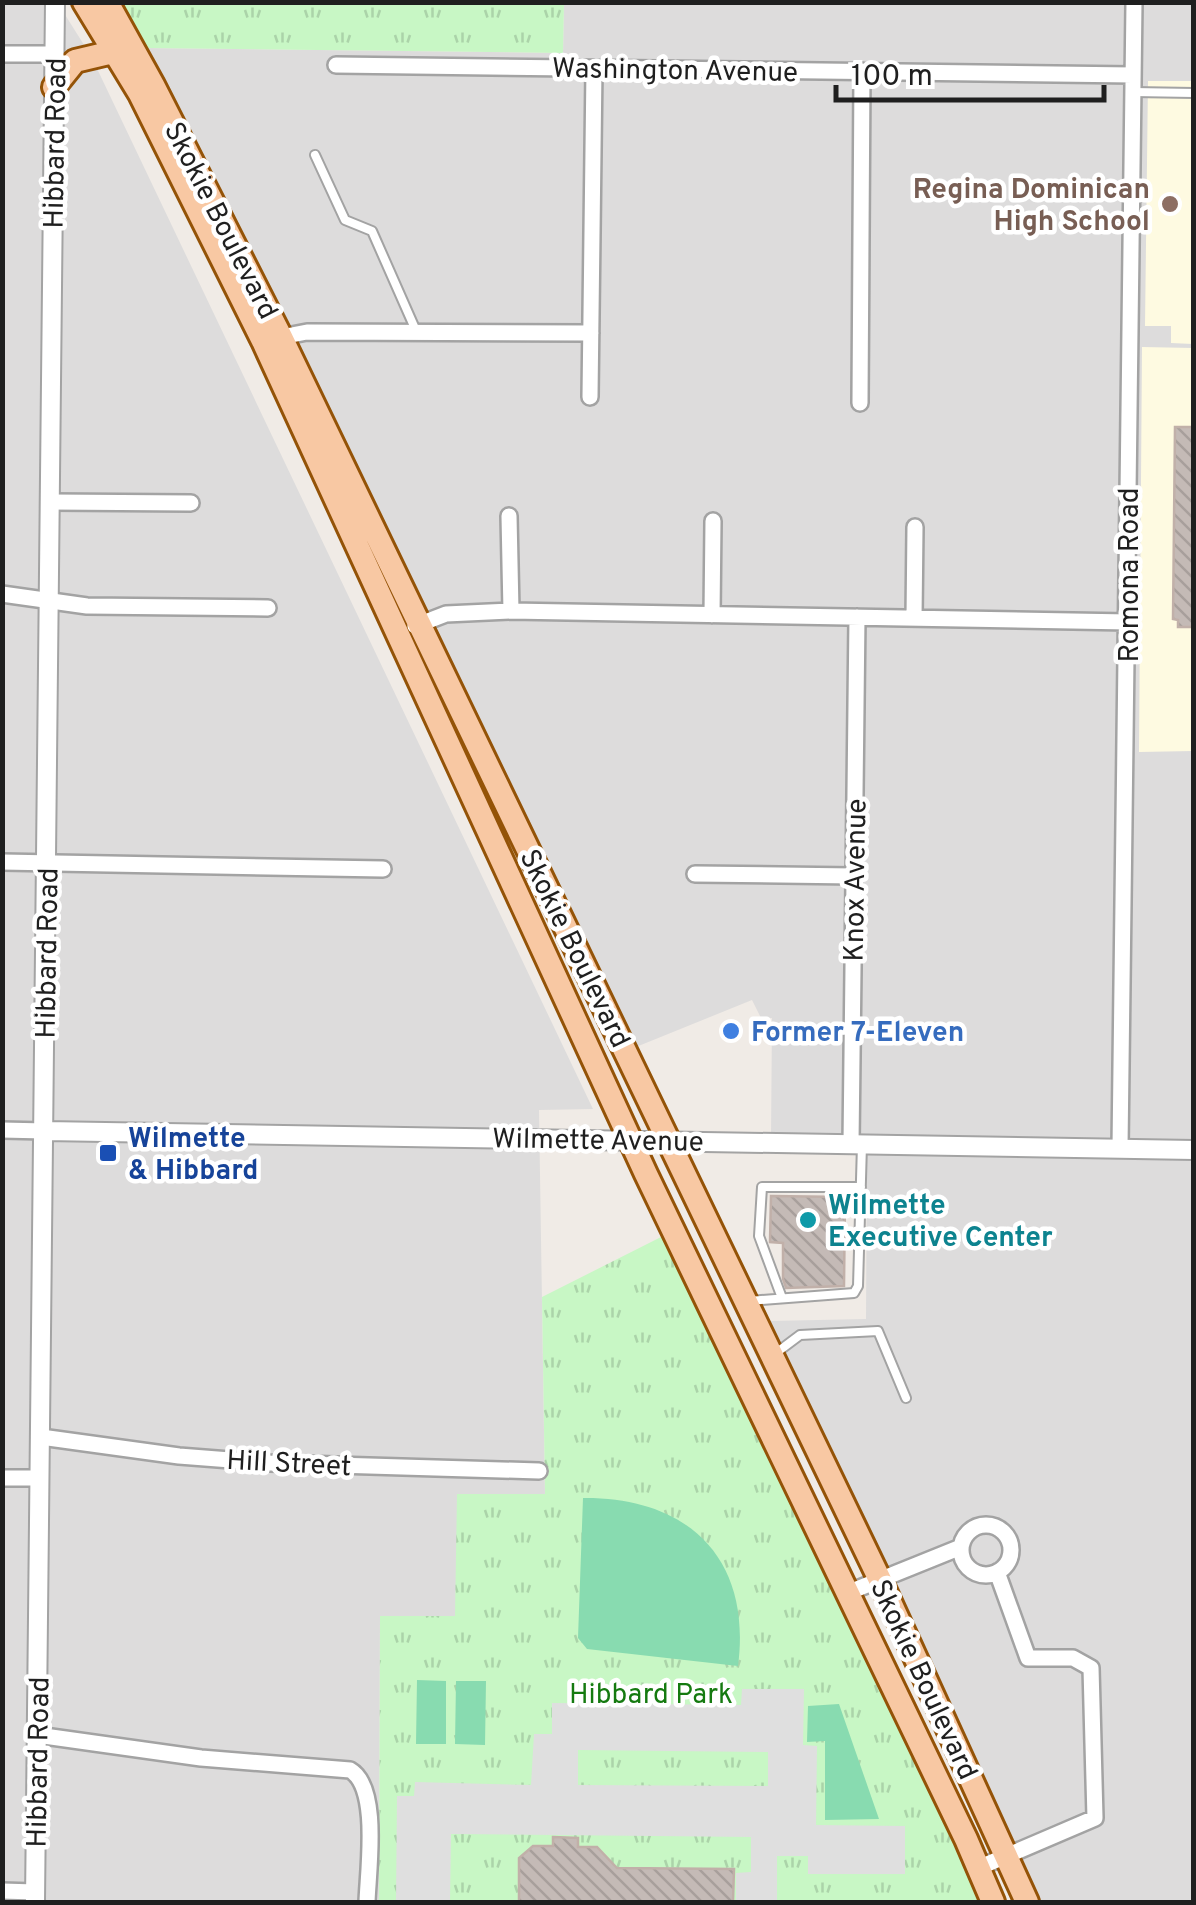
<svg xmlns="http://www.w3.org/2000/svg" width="1196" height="1905" font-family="Overpass,sans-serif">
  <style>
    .residential { fill: #dddcdc }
    .education { fill: #fefae1 }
    .park { fill: url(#park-tufts) }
    .pitch { fill: #88dbb0 }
    .parking { fill: #dfdfdf; fill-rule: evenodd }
    .building { fill: url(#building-back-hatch); stroke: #c1b0a9; stroke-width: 2.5 }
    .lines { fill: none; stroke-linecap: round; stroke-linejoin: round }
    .service-casing { stroke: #a3a3a3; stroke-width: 12 }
    .minor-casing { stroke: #a3a3a3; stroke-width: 20 }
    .tertiary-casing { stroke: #a3a3a3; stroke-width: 22 }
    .primary-casing { stroke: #945307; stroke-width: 28 }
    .service { stroke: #fff; stroke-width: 8 }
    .minor { stroke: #fff; stroke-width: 15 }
    .tertiary { stroke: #fff; stroke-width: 18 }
    .primary { stroke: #f8c8a3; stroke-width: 22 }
    .education-dot { fill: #8d6e63; stroke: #fff; stroke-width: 4 }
    .shop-dot { fill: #3f7fe0; stroke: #fff; stroke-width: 4 }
    .transit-dot { fill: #1a4fb4; stroke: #fff; stroke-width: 4 }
    .culture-dot { fill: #0f9aa8; stroke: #fff; stroke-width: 4 }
    .labels { text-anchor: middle; stroke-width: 9; stroke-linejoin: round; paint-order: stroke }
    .street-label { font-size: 28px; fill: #1f1f1f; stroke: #fff }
    .education-label { font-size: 28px; font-weight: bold; fill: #785e54; stroke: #fff; text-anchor: end }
    .shop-label { font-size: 28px; font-weight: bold; fill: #366cbe; stroke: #fff; text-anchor: start }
    .transit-label { font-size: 28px; font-weight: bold; fill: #164399; stroke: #fff; text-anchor: start }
    .culture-label { font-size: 28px; font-weight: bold; fill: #0d838f; stroke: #fff; text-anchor: start }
    .park-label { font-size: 28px; fill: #157a10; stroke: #fff }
  </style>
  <defs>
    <pattern id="park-tufts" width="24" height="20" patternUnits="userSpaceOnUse" patternTransform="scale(2.5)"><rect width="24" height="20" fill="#c8f7c5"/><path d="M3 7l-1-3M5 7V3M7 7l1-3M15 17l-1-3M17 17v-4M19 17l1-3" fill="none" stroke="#abd3a9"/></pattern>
    <pattern id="building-back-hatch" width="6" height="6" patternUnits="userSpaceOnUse" patternTransform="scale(2.5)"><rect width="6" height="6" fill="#c4bab6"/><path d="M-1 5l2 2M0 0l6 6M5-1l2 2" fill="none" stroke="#a89f9c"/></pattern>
  </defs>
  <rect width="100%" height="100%" fill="#f0ebe6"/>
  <path class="residential" d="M57,2L91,56L593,1109L539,1110L545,1495L455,1617L380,1616L379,1902H3L2,3Z
    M564,2L1193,3V1902H1034L954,1717L770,1321L866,1319L867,1139L771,1138L772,1018H761L752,1000L636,1047L145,48L563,53Z"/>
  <path class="education" d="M1148,81H1193V344L1171,343V326H1145Z
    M1142,347L1193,348V751L1139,752Z"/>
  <path class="park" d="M118,3H564L563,53L145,48Z
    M663,1236L983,1902H379L380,1616H455L457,1494H545L542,1297Z"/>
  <path class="pitch" d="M583,1498C689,1497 752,1559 738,1666L587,1649L578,1638Z
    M417,1680L446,1681V1744H416Z
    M456,1681H486L485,1745L455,1744Z
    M839,1704L879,1819L825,1820V1741L807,1742L808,1706Z"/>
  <path class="parking" d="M742,1689H804L803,1745L817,1746L816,1825L905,1826V1874H808V1856H777V1902H736V1873L751,1872V1837L451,1834L450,1902H396L397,1796H414L415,1782L531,1785L534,1734H552V1703L741,1705ZM578,1750L768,1752V1786L578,1785Z"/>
  <path class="building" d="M1175,427H1194V627H1178V620L1173,619Z
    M771,1196L845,1197L844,1286L786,1288L783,1279V1243L770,1242Z
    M553,1837L578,1838V1847H597L617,1868L734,1869L733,1902H519V1858L533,1846H553Z"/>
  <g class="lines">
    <g class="service-casing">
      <path id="service" d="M1133,92L1194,93
        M315,155L345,220L372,231L417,333
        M782,1298L759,1236L762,1187H861
        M749,1301L854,1293L858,1286L862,1144
        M776,1353L800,1335L878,1331L906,1398"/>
    </g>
    <g class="minor-casing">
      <path id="minor" d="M2,54H55
        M336,65L1133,75
        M276,338L307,332L591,333
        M590,397L594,68
        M860,403L862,71
        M50,502L191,503
        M509,516L511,611
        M2,594L87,606L268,608
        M712,615L713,521
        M914,618L915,527
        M415,626L446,614L511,611L1129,622
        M2,862L383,869
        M695,874L854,876
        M2,1130L45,1131
        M851,1144L857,617
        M1120,1148L1134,2
        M41,1437L179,1456L270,1463L539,1471
        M2,1478H40
        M961 1550a25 25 0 1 1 50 0a25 25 0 1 1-50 0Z
        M847,1593L961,1547
        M37,1735L201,1758L350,1770C380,1787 368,1870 367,1902
        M978,1868L1095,1818L1091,1668L1073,1658H1028L997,1572
        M2,1891L35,1892"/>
    </g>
    <g class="tertiary-casing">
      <path id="tertiary" d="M45,1131L1194,1150
        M35,1902L55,2"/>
    </g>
    <g class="primary-casing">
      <path id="primary" d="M84,2L140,94L263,341L646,1174L966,1839L993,1902
        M107,2L153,85L281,337L880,1580L1027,1902
        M54,87L75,61L113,52"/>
    </g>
    <use href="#service" class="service"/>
    <use href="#minor" class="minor"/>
    <use href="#tertiary" class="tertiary"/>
    <use href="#primary" class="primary"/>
  </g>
  <circle class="education-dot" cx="1170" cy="204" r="10"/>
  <circle class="shop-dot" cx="731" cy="1031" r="10"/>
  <rect class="transit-dot" x="98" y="1143" width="20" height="20" rx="5"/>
  <circle class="culture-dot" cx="808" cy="1220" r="10"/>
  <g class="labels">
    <g class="street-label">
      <text transform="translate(675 69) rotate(1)" y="10">Washington Avenue</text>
      <text transform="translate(54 143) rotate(-89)" y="10">Hibbard Road</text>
      <text transform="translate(222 220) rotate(63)" y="10">Skokie Boulevard</text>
      <text transform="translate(1128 575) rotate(-90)" y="10">Romona Road</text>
      <text transform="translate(854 880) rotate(-89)" y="10">Knox Avenue</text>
      <text transform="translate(576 948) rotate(64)" y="10">Skokie Boulevard</text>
      <text transform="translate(46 953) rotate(-89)" y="10">Hibbard Road</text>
      <text transform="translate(598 1139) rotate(1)" y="10">Wilmette Avenue</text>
      <text transform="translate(289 1462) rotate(3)" y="10">Hill Street</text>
      <text transform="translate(925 1679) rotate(65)" y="10">Skokie Boulevard</text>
      <text transform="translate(37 1762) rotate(-89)" y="10">Hibbard Road</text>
    </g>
    <g class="education-label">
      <text x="1150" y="198">Regina Dominican<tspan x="1150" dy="32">High School</tspan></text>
    </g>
    <g class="shop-label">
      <text x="751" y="1041">Former 7-Eleven</text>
    </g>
    <g class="transit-label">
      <text x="128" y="1147">Wilmette<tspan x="128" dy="32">&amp; Hibbard</tspan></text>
    </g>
    <g class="culture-label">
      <text x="828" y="1214">Wilmette<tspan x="828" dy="32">Executive Center</tspan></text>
    </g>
    <g class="park-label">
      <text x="651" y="1703">Hibbard Park</text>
    </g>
  </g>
  <rect width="1196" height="1905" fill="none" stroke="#1f1f1f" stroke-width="10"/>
  <path d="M836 85v15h268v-15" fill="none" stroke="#1f1f1f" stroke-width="5"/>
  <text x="851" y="85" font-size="30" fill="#1f1f1f" stroke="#ffffff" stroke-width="8" paint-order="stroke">100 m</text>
</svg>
